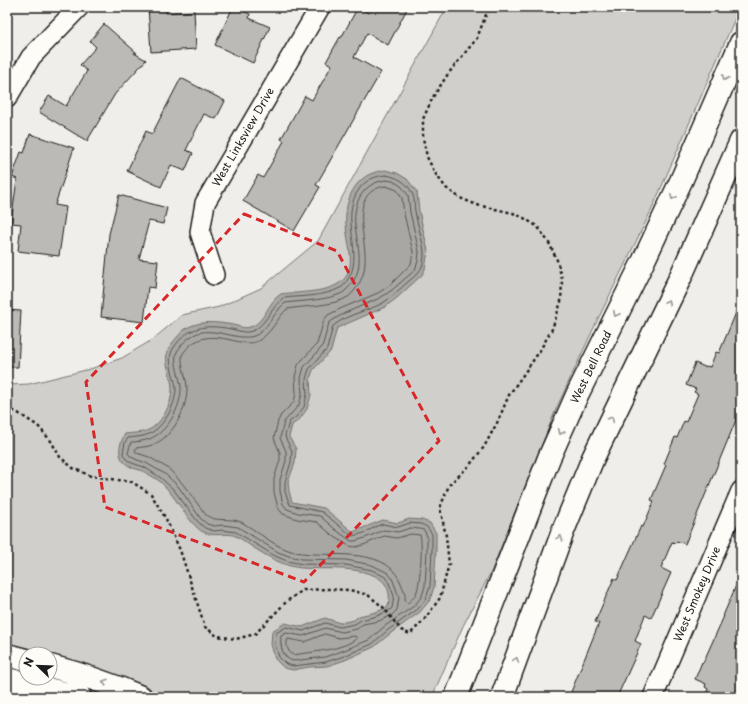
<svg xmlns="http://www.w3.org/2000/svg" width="748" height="704" font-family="'Playpen Sans',sans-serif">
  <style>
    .green { fill: #d0cfcc; stroke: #767674; fill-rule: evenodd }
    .water { fill: #a8a7a3; stroke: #706f6d }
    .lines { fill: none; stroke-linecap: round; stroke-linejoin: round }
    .shore { stroke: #545452; stroke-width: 1 }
    .building { fill: #bbbab6; stroke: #1c1c1c }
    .minor-casing { stroke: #1c1c1c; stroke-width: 22 }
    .tertiary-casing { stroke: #1c1c1c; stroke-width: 25 }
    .primary-casing { stroke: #1c1c1c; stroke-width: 25 }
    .path { stroke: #1c1c1c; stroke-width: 2.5; stroke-dasharray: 3 3; stroke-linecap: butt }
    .minor { stroke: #fdfcf7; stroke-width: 19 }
    .tertiary { stroke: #fdfcf7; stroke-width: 22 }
    .primary { stroke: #fdfcf7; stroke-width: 22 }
    .oneway { stroke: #989794 }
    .marked { fill: none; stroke: #d62828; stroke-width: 3; stroke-dasharray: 8 5; stroke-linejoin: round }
    .labels { text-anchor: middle; stroke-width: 3; stroke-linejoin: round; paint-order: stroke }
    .street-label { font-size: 11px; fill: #1c1c1c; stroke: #fdfcf7 }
  </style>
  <rect width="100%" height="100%" fill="#f0eeea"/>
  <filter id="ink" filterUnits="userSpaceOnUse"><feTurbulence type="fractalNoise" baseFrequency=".025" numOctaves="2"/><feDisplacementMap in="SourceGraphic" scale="8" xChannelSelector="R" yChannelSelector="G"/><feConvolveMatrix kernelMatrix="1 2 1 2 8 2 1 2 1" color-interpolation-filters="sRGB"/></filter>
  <g filter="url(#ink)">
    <path class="green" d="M447,7H740L651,211L597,321L556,409L491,572L463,626L432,697H7V385L29,384L90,369L122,358L152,340L182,315L219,307L261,288L318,241ZM26,654H50V678H26Z"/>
    <path class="water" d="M385,170L397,173L407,179L417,192L419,211L428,251L425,269L422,275L411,285L398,297L385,307L337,328L331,351L313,370L310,379L311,395L307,409L299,420L292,425L289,437L296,449L295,463L288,482L289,491L292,502L324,508L353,532L383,520L398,523L409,519L422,520L430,523L436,533V551L434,587L430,600L420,612L391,633L374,647L345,660L327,666L309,667L293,670L284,668L275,659L271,644L272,631L285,623L302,627L325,618L340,623L354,620L359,616L376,612L388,607C392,591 386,579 370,574C348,566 324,570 301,568C282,566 267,556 251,546C246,543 240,537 233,535C223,533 213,537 203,532C189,525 174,492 158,480C153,477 147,473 142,471C138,469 134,469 131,467C116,460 118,446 125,434C132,433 140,433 146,431C161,426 172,404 172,389C172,376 163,362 168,350C170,345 181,332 185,329C199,320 217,322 233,325C239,326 244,329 250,327C265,323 268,301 281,294C285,293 292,293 296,293C313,291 340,291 348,273C354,259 347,241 346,225C344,205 352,180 373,173C377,171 382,171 385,170Z"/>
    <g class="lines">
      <path class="shore" d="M386,175C397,177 407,182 412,193C415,198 414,206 415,211C417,224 423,240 424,253C424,268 420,272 409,281C400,288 393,297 383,303C368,311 347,314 333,326L327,349L309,369L306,379L307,394L304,407L296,417L289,422L285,436L286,439L292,451L291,462L285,482V492L290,505L322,512L352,536L364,533L377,526L383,524L398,527L410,523L421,524L427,527L432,534V551L430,586L426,599L418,609L388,630L372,644L344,656L326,662L293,666L286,664L279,657L275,644L276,633L286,627L303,631L325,623L340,627L355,624L361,620L377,616L390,610L392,608L394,596L387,578L372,570L346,565L302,564L287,561L275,556L236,532L222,530L214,531L205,528L198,522L174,490L161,478L144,467L132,463L126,459L123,454L125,442L128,438C135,437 143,437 149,434C164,427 176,405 176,388C175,377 166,360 173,349C187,326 206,324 231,329C238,330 244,334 252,331C263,328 273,306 283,298C301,296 323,297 340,288C343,287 345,284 346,282C367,256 337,217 360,188C366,180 375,176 386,175Z
        M386,180L393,181L401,186L408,195L410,212L419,252L418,261L415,270L392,290L380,298L345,313L333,320L329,323L322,347L304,367L301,378L302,394L299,405L284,422L280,438L286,451V461L280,480V491L283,504L287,509L298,513L320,516L336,530L351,541H355L365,538L384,530L398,532L410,528L420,529L424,530L427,536V551L425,586L422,596L414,606L385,626L369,640L342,651L325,657L293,661C282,658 280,646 281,636L286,633L303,636L325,628L342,632L357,629L363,624L379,621L392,615L397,610L399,597L392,578L388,573L372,565L346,560L302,559L289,556L278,552L238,527L223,525L214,526L207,524L201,519L178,486L165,474L146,463L135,459L130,456L128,453L131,442C137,442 144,441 149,439C167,433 182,406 181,387C180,377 174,365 176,354C178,349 184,341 189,338C208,322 235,342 254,336C266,332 275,311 285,303C299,301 335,300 345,291C353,284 359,273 359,262C360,250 356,237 355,225C353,203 362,183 386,180Z
        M386,186L397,190L402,198L404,214L413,252L411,264L389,286L378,293L342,308L328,315L324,320L317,344L302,360L298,365L295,377L296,393L294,402L281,415L278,421L274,438L280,453V460L274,479V492L278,508L283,514L297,519L317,522L332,535L349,546L356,547L366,544L384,536L397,538L411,534L420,535C423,543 420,583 417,591C416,596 411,601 407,603L405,601C406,594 403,588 400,581C384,543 322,560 291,551C277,547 263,536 251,528C247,526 243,522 238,521C227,518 214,522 206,515L182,483L169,469L149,457L137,453L135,451L136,448C141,447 147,447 152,445C172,438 187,410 187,389C187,378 181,367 182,355C194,336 210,335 231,340C240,342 249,345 258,341C271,334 277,318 287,309C304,306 334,306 348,297C358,289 365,275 365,262C367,238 347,191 386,186Z
        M325,634L339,638L355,636L357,638C344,650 311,652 293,655C288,652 285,644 288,639L304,642Z"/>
    </g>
    <path class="building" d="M148,7H166V13L194,11L196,49L151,52Z
      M233,7L250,14L249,18L270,27L253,63L215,45Z
      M358,7L369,13L372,7H408L388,45L367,33L354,57L381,72L316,185L320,187L294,231L243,201L258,175L263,178L284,141L281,139L305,96L312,100L332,65L326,62L340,37L341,38Z
      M104,24L137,53H134L146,60L115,94L87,141L39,112L49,96L66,106L87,71L80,65L96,47L90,41Z
      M181,78L225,101L216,119L204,114L186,150L193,153L185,171L171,165L161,187L127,171L146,131L152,134Z
      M30,134L74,148L55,205L66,207L59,256L18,251L21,224L11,223L17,179L12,177L21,152L24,153Z
      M119,195L167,208L163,224L149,221L139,259L158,261L155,288L148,287L144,322L101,317L109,234Z
      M741,301V408L685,544L677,541L675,543L672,542L661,568L671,573L651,618L645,615L635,641L641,644L617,697H569L599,623L595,622L614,578L617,580L641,526L643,527L654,501L651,500L666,465L664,464L675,437L677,438L684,421L686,422L698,394L694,392L696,389L686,385L695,363L705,367L706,366L710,367L716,352L719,353Z
      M7,310L21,311L18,367H7Z
      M741,574V697H705L708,689L705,687L706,684L695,679L702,662L703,663L724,616H723Z"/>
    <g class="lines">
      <g class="minor-casing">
        <path id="minor" d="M7,98L31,57L79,7
          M214,275L200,232L205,203L320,7
          M653,697L741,491"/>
      </g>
      <g class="tertiary-casing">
        <path id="tertiary" d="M7,655L26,660
          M50,666C81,674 111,684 141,697
          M7,679L80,697"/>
      </g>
      <g class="primary-casing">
        <path id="primary" d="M456,697L549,458L577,395L643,262L681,181L741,43
          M502,697L563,531L593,458L681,276L741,141"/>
      </g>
      <path class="path" d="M7,408L18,413L38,426L51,441L60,457L73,468L91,476L132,482L151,494L166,519L180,550L205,627L217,636L236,639L255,634L287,601L303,590L327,589L350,590L368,595L383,607L401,630L410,634L424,620L440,598L449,564L446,536L440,508L449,485L468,467L484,447L498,421L509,395L539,352L552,329L561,302L562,279L557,260L549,243L538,227L524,218L513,213L477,205L460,198L446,188L435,173L427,157L423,138V119L433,97L448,74L477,38L489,7"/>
      <use href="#minor" class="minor"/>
      <use href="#tertiary" class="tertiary"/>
      <use href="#primary" class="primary"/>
    </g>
    <defs><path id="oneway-chevron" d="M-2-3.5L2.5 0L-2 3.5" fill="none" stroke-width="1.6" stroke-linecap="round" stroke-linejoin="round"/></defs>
    <g class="oneway">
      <use href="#oneway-chevron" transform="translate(725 78) rotate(114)"/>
      <use href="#oneway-chevron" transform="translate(673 197) rotate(115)"/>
      <use href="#oneway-chevron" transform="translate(668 302) rotate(-64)"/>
      <use href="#oneway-chevron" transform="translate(616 314) rotate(117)"/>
      <use href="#oneway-chevron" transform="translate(611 419) rotate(-64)"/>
      <use href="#oneway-chevron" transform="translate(561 432) rotate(114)"/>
      <use href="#oneway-chevron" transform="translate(560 538) rotate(-70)"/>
      <use href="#oneway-chevron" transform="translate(516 660) rotate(-70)"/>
      <use href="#oneway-chevron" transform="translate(105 682) rotate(-162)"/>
    </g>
  </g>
  <path class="marked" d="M244,214L337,251L439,441L304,582L105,507L86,382Z"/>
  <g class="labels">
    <g class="street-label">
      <text transform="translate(243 137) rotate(-60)" y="4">West Linksview Drive</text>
      <text transform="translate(591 367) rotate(-64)" y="4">West Bell Road</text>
      <text transform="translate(697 594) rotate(-67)" y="4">West Smokey Drive</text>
    </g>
  </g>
  <rect width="748" height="704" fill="none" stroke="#fdfcf7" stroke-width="24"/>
  <rect x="12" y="12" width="724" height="680" fill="none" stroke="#1c1c1c" stroke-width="1.5" filter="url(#ink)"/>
  <g transform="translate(38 666) rotate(293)"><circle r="19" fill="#fdfcf7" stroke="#a3a29f"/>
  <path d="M0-3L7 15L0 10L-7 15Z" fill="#1c1c1c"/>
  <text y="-6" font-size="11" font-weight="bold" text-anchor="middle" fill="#1c1c1c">N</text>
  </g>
</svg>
